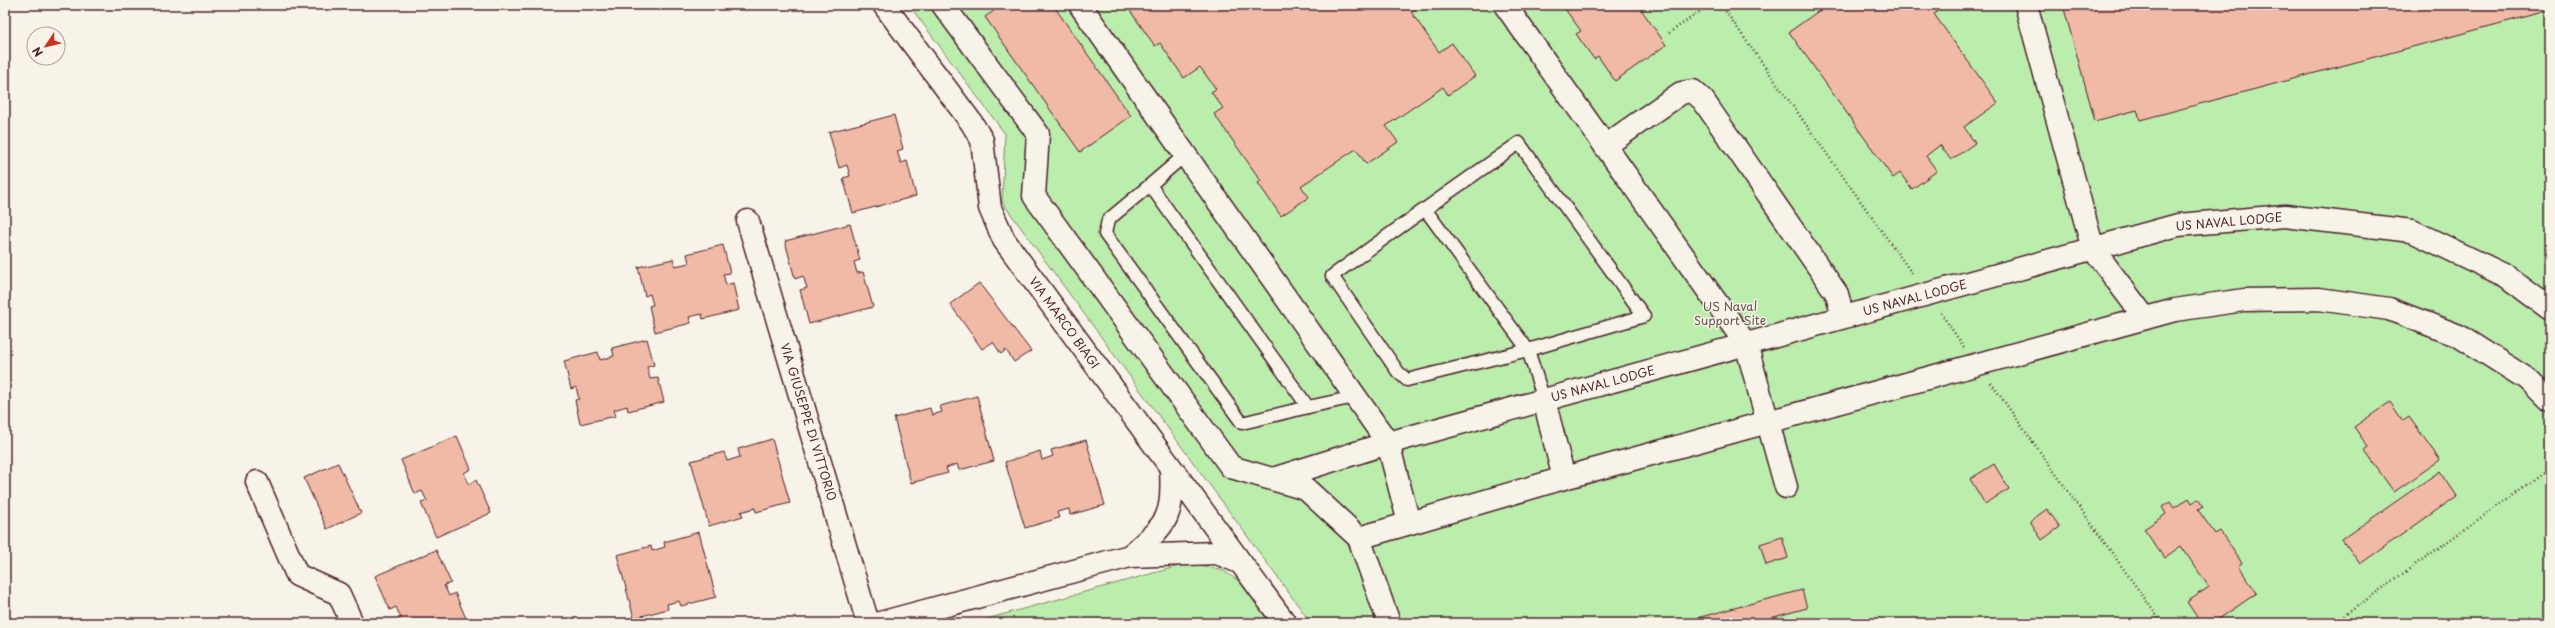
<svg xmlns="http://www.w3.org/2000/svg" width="2555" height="628" font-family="'Playpen Sans',sans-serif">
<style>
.green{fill:#bbedad;stroke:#82866c}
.building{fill:#f1baa6;stroke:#4a1f2b}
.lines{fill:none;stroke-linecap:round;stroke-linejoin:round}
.service-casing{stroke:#4a1f2b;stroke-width:15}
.minor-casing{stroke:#4a1f2b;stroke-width:25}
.path{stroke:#4a1f2b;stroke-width:2.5;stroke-dasharray:1 3;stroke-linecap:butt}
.service{stroke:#f7f3e8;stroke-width:12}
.minor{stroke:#f7f3e8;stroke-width:22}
.labels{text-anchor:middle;stroke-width:3;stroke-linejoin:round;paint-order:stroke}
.street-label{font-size:12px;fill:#4a1f2b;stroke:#f7f3e8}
.park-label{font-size:12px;fill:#66524c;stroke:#f7f3e8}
</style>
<rect width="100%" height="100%" fill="#f7f3e8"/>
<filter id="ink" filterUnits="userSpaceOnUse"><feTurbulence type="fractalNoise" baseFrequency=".025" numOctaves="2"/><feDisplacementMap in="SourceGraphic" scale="8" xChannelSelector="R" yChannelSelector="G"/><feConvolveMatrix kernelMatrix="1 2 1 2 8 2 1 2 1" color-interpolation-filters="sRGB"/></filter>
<g filter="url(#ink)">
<g class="green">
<path d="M909,5h1641v618h-1239l-309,-421 3,-68z"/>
<path d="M1190,563l34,8 16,11 30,41h-298z"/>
</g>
<g class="building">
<path d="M1002,5h51l78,111 -51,36 -95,-135z"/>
<path d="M1126,5h296l-11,7 28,40 13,-9 23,33 -27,19 -5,-8 -57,39 12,16 -32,22 -10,-15 -55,37 8,11 -28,19 -23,-33 3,-2 -47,-67 9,-6 -12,-16 5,-3 -16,-22 -16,11 -24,-35 -5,3z"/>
<path d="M1562,5h76l28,40 -51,36 -17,-25 -4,3 -18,-25 5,-3z"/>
<path d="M1827,5h119l-12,9 64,89 -34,24 11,16 -24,17 -11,-15 -14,11 11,15 -25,18 -12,-16 -7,5 -104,-146z"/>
<path d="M2063,5h487v5l-410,110 -3,-10 -42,11z"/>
<path d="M894,115l9,34 -6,2 4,12 6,-2 9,35 -63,17 -10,-35 7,-2 -3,-11 -8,3 -10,-36z"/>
<path d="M850,224l10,36 -6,2 3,11 6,-1 10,35 -64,17 -9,-34 7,-2 -4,-12 -8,3 -10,-38z"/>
<path d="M723,245l7,28 -7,1 3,11 7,-2 6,27 -36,9 -1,-5 -13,3 2,6 -36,9 -6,-26 4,-1 -3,-11 -5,2 -7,-29 35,-8 2,7 14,-3 -2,-9z"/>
<path d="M979,283l52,68 -17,11 -8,-12 -5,4 -8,-12 -11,7 -32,-45z"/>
<path d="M647,339l7,26 -7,2 3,12 8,-1 6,24 -36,9 -1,-5 -13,4 2,6 -36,8 -5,-24 4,-1 -3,-12 -5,2 -7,-28 34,-9 2,8 14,-4 -2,-8z"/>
<path d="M977,396l17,65 -35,9 -2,-6 -11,4 2,5 -37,10 -17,-65 36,-10 2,7 10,-3 -2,-6z"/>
<path d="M2390,402l13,19 6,-4 31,43 -46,32 -30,-42 4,-3 -14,-20z"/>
<path d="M457,436l14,33 -7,4 5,11 7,-4 15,33 -55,24 -15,-34 6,-2 -5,-10 -7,3 -14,-34z"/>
<path d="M772,439l18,64 -34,9 -1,-4 -14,4 2,4 -34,10 -18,-65 33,-9 3,9 13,-4 -2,-8z"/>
<path d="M1086,440l19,65 -35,10 -1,-6 -12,3 2,6 -34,10 -20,-66 35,-11 2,9 11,-4 -2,-6z"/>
<path d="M338,463l23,50 -34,16 -23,-51z"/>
<path d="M1994,464l15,25 -24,15 -15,-25z"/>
<path d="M2440,471l17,25 -97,68 -18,-25z"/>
<path d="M2189,498l3,5 6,-4 5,8 -5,3 17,24 5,-3 22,32 -4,3 19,27 -44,30h-12l-14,-21 22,-15 -28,-41 -17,12 -20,-29 22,-15 -4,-7 8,-5 4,6z"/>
<path d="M2047,509l13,18 -18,13 -12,-19z"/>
<path d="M699,532l17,65 -35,9 -2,-5 -12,3 1,5 -34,9 -17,-63 34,-9 1,5 13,-4 -1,-5z"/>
<path d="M1782,537l6,21 -22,7 -6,-21z"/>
<path d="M436,550l15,33 -7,2 5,11 6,-3 13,30h-71l-1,-3 5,-2 -5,-11 -6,3 -15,-34z"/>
<path d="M1802,590l5,18 -55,15h-74z"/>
</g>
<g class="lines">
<g class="service-casing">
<g id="service">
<path d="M1185,155l-35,30 158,222 47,-10"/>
<path d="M1150,185l-42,35 -3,14 137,189 66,-16"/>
<path d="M1425,209l103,141 116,-34 -125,-173c-63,44 -125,88 -187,133l66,96 9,8 121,-30 16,50"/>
</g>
</g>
<g class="minor-casing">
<g id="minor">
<path d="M884,5l87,117 11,18 8,68 14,32 281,383"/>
<path d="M943,5l95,129 -4,62 197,271 75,22 53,49 30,85"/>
<path d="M1080,5l308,438 21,80"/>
<path d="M1505,5l241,339 40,143"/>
<path d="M2026,5l67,244 52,69"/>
<path d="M1605,146l76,-53 12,-2 10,9 134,194 6,23"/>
<path d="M748,221l120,402"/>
<path d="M1544,400l20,78"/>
<path d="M1273,479l115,-36 790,-218 107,-9 127,15 94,45 44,33"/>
<path d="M257,482l40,93 42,19 13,29"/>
<path d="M1359,538l205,-60 611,-168 69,-10 75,-1 70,10 70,27 68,43 23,23"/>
<path d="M1130,556c36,-33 44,-36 41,-86"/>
<path d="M880,623l250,-67 87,-3 22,9"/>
</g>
</g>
<g class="path">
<path d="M1721,5l192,270"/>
<path d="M1669,33l40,-28"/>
<path d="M1941,313l23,34"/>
<path d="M1991,383l171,240"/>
<path d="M2334,623l216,-155"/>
</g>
<use href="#service" class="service"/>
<use href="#minor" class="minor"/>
</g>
</g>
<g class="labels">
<g class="street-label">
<text transform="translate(2229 222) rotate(-5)" y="4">US NAVAL LODGE</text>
<text transform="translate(1915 298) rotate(-15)" y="4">US NAVAL LODGE</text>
<text transform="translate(1064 323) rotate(54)" y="4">VIA MARCO BIAGI</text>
<text transform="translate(1603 384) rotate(-15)" y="4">US NAVAL LODGE</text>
<text transform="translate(808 422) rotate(73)" y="4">VIA GIUSEPPE DI VITTORIO</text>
</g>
<g class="park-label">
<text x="1730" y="311">US Naval<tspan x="1730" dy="14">Support Site</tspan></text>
</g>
</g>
<rect width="2555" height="628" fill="none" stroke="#f7f3e8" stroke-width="20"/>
<rect x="10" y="10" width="2535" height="608" fill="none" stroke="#4a1f2b" stroke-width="1.5" filter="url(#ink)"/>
<g transform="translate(46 46) rotate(235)"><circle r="19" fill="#f7f3e8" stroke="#b29e9c"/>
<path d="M0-3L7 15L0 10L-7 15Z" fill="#c8321e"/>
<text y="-6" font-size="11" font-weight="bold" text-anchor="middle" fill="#4a1f2b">N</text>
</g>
</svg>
